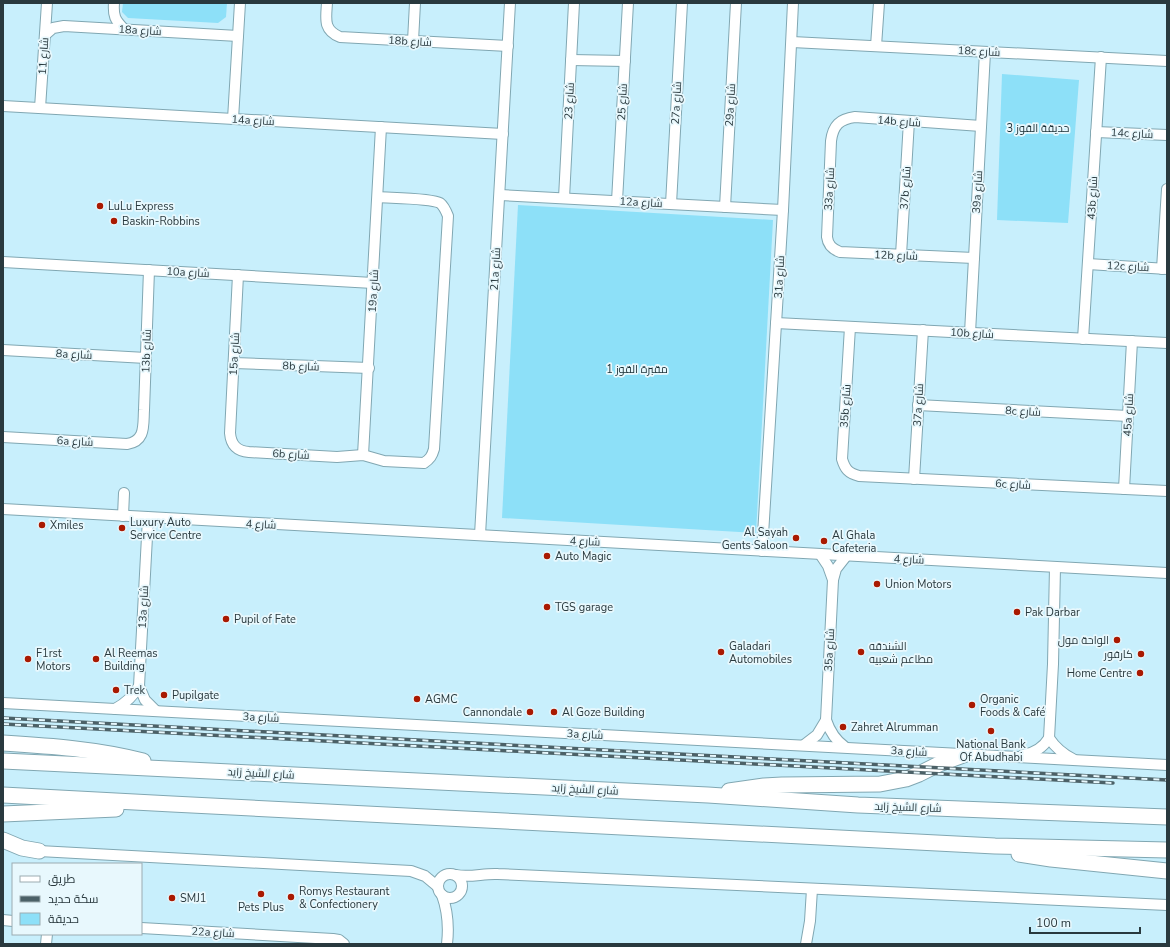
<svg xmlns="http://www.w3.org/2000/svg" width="1170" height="947" font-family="'Nunito Sans',Cairo,sans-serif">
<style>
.green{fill:#8de0f8}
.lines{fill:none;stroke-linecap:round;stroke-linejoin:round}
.minor-casing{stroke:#81a7b2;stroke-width:12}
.highway-casing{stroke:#81a7b2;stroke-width:17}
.minor{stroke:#fff;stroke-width:10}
.highway{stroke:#fff;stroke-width:15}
.rail-casing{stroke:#4c6167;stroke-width:3.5}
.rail{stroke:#e8f8fd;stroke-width:2;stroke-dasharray:6;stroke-linecap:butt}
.poi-dot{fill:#a91901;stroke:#e8f8fd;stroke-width:1.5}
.labels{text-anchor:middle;stroke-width:3.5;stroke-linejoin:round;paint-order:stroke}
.street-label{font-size:11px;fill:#29393e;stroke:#e8f8fd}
.park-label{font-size:11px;fill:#192e34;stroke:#e8f8fd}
.poi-label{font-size:11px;fill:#29393e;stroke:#e8f8fd;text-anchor:start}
</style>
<rect width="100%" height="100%" fill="#c8effc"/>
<g class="green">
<path d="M123,3h104l-1,14 -8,6 -90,-5 -6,-6z"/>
<path d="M1002,74l77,6 -11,143 -71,-3z"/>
<path d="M518,205l255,15 -17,313 -254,-15z"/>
</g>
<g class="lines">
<g class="minor-casing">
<g id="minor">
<path d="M114,3c-1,13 1,17 10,26"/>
<path d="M327,3c-1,16 -4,27 13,34l168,9"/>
<path d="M45,35l8,-7 11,-2 174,10"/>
<path d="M413,41l2,-38"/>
<path d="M792,42l375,19"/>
<path d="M876,46l3,-43"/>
<path d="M571,60l54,1"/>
<path d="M3,106l500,28"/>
<path d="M40,108l7,-105"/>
<path d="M233,119l7,-116"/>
<path d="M1096,132l71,3"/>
<path d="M500,195l283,15"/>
<path d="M564,198l10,-195"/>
<path d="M617,201l11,-198"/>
<path d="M671,204l11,-201"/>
<path d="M725,207l11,-204"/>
<path d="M901,255l8,-134"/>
<path d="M974,258l-134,-6c-8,-3 -12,-7 -13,-15l4,-96c2,-16 9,-22 24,-24l126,9"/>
<path d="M3,262l370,21"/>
<path d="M1088,264l79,5"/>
<path d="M1162,269l5,-80"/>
<path d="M238,275l-8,158c1,12 7,18 19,19l88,5 26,-2 21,6 40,2c6,-4 8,-7 10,-14l14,-233c-2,-5 -4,-10 -8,-13 -9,-5 -50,-5 -62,-6"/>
<path d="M776,323l391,20"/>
<path d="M850,327l-8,132c3,10 6,14 17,17l308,15"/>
<path d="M970,333l15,-281"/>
<path d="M1083,339l18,-282"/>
<path d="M3,350l143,8"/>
<path d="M234,363l135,5"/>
<path d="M918,405l210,11"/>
<path d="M3,437l124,7c19,-3 16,-19 17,-34l5,-140"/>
<path d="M363,455l18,-328"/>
<path d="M914,479l9,-149"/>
<path d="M1124,489l8,-148"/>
<path d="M3,509c388,22 776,43 1164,64"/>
<path d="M123,516l1,-23"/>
<path d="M480,535l30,-532"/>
<path d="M762,551l21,-341 10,-207"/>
<path d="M820,554l8,12 5,14"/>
<path d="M139,686l6,14 11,11"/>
<path d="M3,703l1164,62"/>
<path d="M115,709c11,-6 18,-12 24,-23l9,-168"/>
<path d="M1049,738c6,9 14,16 24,21"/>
<path d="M804,745l13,-10 9,-15"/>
<path d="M845,747c-10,-7 -15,-15 -19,-27l7,-140 3,-11 11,-14"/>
<path d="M1023,755c11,-2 20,-7 26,-17l4,-74 2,-97"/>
<path d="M39,851l372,20 14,5 12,10"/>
<circle cx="450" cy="886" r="12"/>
<path d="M456,875c14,3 28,-2 42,-1 223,11 446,20 669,31"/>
<path d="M442,895c6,17 7,32 5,49"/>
<path d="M3,920l10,1"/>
<path d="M141,928l192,11 6,1 5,4"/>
<path d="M46,944l1,-10"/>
<path d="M806,944l4,-23 2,-32"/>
</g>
</g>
<g class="highway-casing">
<g id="highway">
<path d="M3,743c47,3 94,6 140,18"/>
<path d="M3,761l705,34 150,10 309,12"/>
<path d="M729,791l35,-5 18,-1 98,-1 26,-5 13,-5 20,-10 27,-10"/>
<path d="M3,795l169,9 823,42 172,4"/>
<path d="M3,814l113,-5"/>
<path d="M3,840l19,8 17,3"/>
<path d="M1019,854l32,5 116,12"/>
</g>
</g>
<use href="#minor" class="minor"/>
<use href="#highway" class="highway"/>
<g class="rail-casing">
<g id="rail">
<path d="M3,718l1164,62"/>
<path d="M3,724l1110,59"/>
</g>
</g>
<use href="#rail" class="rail"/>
</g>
<g class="poi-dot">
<circle cx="100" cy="206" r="4"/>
<circle cx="114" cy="221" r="4"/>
<circle cx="42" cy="525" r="4"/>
<circle cx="122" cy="528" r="4"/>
<circle cx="796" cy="538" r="4"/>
<circle cx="824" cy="541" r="4"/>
<circle cx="547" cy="556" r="4"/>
<circle cx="877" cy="584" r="4"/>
<circle cx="547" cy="607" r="4"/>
<circle cx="1017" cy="612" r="4"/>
<circle cx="226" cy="619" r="4"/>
<circle cx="1117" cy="640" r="4"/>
<circle cx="721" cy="652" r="4"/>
<circle cx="861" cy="652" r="4"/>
<circle cx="1141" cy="654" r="4"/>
<circle cx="28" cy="659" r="4"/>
<circle cx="96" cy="659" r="4"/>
<circle cx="1140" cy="673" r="4"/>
<circle cx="116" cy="690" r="4"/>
<circle cx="164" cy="695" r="4"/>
<circle cx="417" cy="699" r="4"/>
<circle cx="972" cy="705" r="4"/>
<circle cx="530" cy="712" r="4"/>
<circle cx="554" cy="712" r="4"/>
<circle cx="843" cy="727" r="4"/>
<circle cx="991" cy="731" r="4"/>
<circle cx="261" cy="894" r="4"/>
<circle cx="291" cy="897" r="4"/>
<circle cx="172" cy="898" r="4"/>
</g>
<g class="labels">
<g class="street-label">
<text transform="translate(140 30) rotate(3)" y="4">18a شارع</text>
<text transform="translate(410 41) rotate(3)" y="4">18b شارع</text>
<text transform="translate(979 51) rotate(3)" y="4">18c شارع</text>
<text transform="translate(43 56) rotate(-86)" y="4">شارع 11</text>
<text transform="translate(569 101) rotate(-87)" y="4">شارع 23</text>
<text transform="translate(622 102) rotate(-87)" y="4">شارع 25</text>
<text transform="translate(676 103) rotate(-87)" y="4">27a شارع</text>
<text transform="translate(730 105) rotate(-87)" y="4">29a شارع</text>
<text transform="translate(253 120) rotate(3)" y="4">14a شارع</text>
<text transform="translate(899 121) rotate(4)" y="4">14b شارع</text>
<text transform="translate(1132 133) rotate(3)" y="4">14c شارع</text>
<text transform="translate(905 188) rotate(-86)" y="4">37b شارع</text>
<text transform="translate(829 189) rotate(-87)" y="4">33a شارع</text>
<text transform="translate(977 192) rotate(-87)" y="4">39a شارع</text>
<text transform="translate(1092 198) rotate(-87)" y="4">43b شارع</text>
<text transform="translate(641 202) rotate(3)" y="4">12a شارع</text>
<text transform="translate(896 255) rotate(2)" y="4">12b شارع</text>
<text transform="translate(1128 266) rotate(3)" y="4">12c شارع</text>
<text transform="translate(495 269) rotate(-87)" y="4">21a شارع</text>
<text transform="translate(188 272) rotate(3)" y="4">10a شارع</text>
<text transform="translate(779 277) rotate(-87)" y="4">31a شارع</text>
<text transform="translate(373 291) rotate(-87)" y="4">19a شارع</text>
<text transform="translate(972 333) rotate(3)" y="4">10b شارع</text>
<text transform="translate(146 351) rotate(-88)" y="4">13b شارع</text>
<text transform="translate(74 354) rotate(3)" y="4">8a شارع</text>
<text transform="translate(234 354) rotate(-87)" y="4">15a شارع</text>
<text transform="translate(301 366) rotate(2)" y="4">8b شارع</text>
<text transform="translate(918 405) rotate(-87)" y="4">37a شارع</text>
<text transform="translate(845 406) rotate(-86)" y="4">35b شارع</text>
<text transform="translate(1023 411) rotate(3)" y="4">8c شارع</text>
<text transform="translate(1128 415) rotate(-87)" y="4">45a شارع</text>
<text transform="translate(75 441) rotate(3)" y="4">6a شارع</text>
<text transform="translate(291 454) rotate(3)" y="4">6b شارع</text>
<text transform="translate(1013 484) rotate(3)" y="4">6c شارع</text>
<text transform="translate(261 524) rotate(3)" y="4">شارع 4</text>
<text transform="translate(585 541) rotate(3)" y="4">شارع 4</text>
<text transform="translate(909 559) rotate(3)" y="4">شارع 4</text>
<text transform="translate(143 607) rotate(-87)" y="4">13a شارع</text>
<text transform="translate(829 650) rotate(-87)" y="4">35a شارع</text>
<text transform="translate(261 717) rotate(3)" y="4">3a شارع</text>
<text transform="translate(585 734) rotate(3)" y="4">3a شارع</text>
<text transform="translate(909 751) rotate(3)" y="4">3a شارع</text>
<text transform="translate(261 773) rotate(3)" y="4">شارع الشيخ زايد</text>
<text transform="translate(585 789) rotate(3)" y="4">شارع الشيخ زايد</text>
<text transform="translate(908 807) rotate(2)" y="4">شارع الشيخ زايد</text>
<text transform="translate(213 932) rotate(3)" y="4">22a شارع</text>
</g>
<g class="park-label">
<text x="1038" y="132">حديقة القوز 3</text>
<text x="637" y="373">مقبرة القوز 1</text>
</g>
<g class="poi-label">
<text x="108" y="210">LuLu Express</text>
<text x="122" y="225">Baskin-Robbins</text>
<text x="130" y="526">Luxury Auto<tspan x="130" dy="13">Service Centre</tspan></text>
<text x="50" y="529">Xmiles</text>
<text x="788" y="536" text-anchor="end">Al Sayah<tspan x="788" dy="13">Gents Saloon</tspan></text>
<text x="832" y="539">Al Ghala<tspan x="832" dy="13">Cafeteria</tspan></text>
<text x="555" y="560">Auto Magic</text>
<text x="885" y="588">Union Motors</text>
<text x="555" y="611">TGS garage</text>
<text x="1025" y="616">Pak Darbar</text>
<text x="234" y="623">Pupil of Fate</text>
<text x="1109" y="644" text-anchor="end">الواحة مول</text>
<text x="729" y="650">Galadari<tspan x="729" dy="13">Automobiles</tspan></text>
<text x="869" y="650">الشندقه<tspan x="869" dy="13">مطاعم شعبيه</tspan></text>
<text x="36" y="657">F1rst<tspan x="36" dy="13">Motors</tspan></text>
<text x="104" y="657">Al Reemas<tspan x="104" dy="13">Building</tspan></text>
<text x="1133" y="658" text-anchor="end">كارفور</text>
<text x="1132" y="677" text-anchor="end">Home Centre</text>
<text x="124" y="694">Trek</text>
<text x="172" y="699">Pupilgate</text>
<text x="425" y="703">AGMC</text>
<text x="980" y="703">Organic<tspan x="980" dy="13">Foods &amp; Café</tspan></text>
<text x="522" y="716" text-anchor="end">Cannondale</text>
<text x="562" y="716">Al Goze Building</text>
<text x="851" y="731">Zahret Alrumman</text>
<text x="991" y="748" text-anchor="middle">National Bank<tspan x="991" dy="13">Of Abudhabi</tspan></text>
<text x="299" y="895">Romys Restaurant<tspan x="299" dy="13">&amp; Confectionery</tspan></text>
<text x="180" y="902">SMJ1</text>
<text x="261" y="911" text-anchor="middle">Pets Plus</text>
</g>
</g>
<rect width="1170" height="947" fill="none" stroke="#29393e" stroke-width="8"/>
<rect x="12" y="863" width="130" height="72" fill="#e8f8fd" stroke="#9cacb1"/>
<rect x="20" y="876" width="20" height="6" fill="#ffffff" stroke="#9cacb1"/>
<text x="48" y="883" font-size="12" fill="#29393e">طريق</text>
<rect x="20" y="896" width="20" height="6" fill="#4c6167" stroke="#9cacb1"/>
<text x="48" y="903" font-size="12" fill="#29393e">سكة حديد</text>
<rect x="20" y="913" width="20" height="12" fill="#8de0f8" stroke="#9cacb1"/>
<text x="48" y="923" font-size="12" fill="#29393e">حديقة</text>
<path d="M1030 927v6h110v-6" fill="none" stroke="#29393e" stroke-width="2"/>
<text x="1036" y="927" font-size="12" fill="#29393e" stroke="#e8f8fd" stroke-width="3" paint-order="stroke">100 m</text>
</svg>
